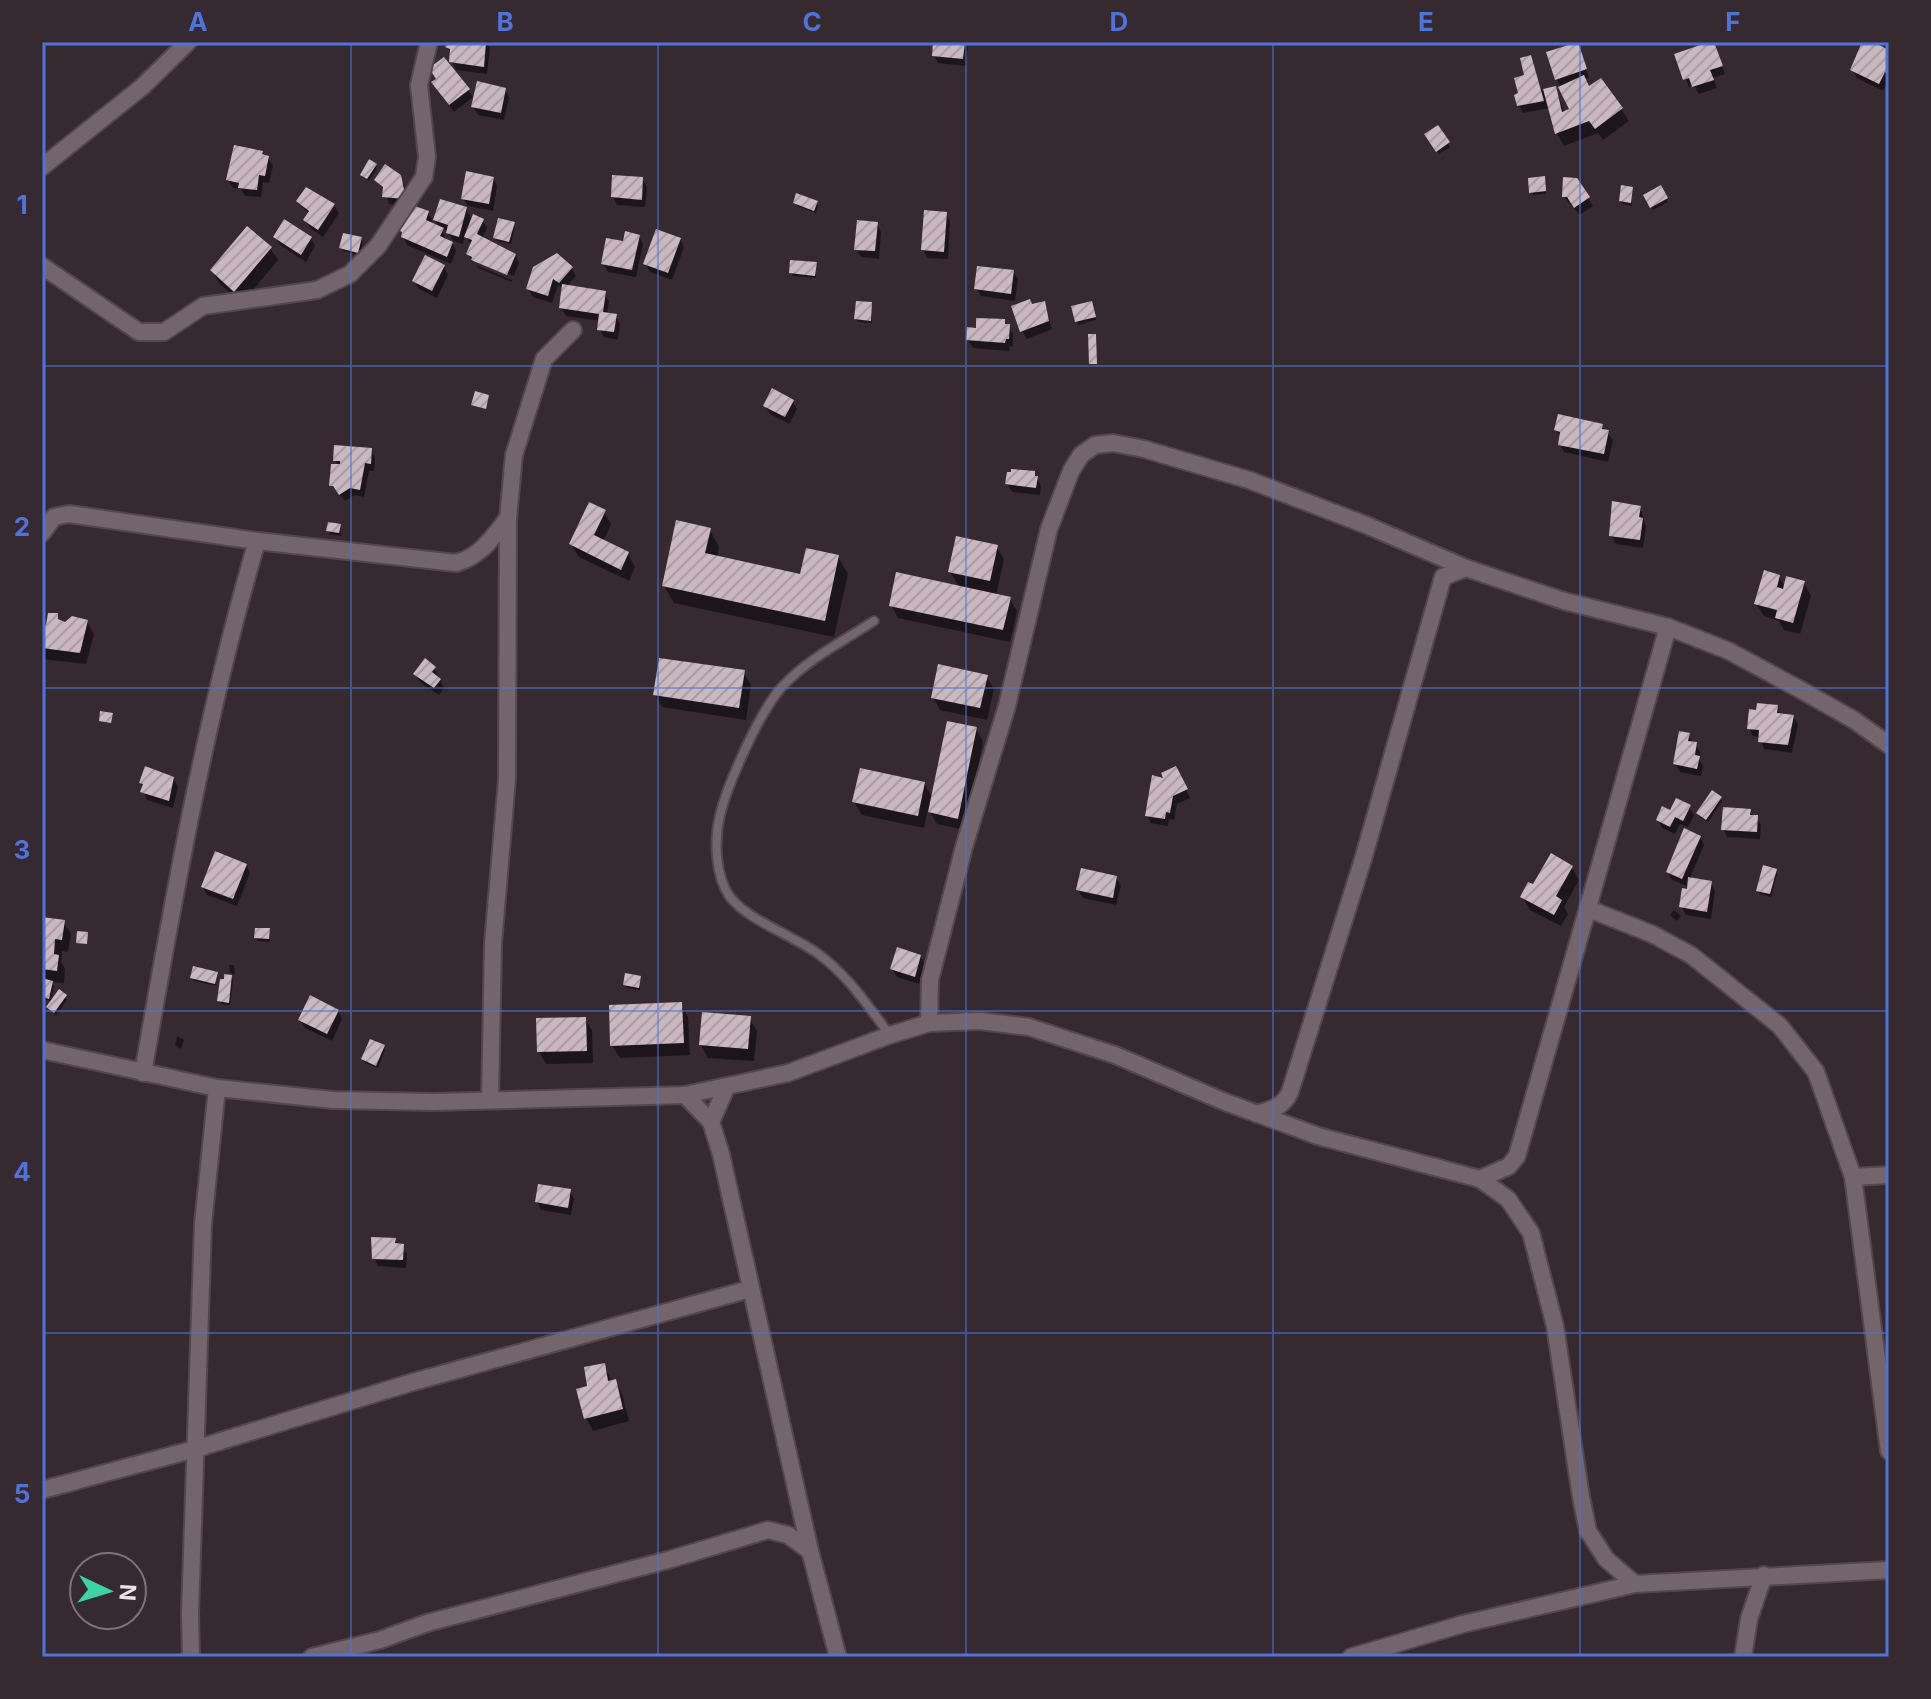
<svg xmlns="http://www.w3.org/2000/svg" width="1931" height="1699" font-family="Inter,sans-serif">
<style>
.shadow{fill:#0007}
.building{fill:url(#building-hatch)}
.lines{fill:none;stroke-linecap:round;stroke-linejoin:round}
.service-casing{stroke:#53474d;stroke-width:12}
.minor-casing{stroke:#53474d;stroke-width:20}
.service{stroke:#74646c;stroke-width:8}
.minor{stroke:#74646c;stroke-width:16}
.grid{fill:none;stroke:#5072db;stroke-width:2;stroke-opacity:0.55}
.neatline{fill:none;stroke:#5072db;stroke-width:3}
.grid-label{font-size:26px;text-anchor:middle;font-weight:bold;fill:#5072db}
</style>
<defs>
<pattern id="building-hatch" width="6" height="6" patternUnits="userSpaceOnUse" patternTransform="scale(2)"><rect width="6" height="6" fill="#cab8c1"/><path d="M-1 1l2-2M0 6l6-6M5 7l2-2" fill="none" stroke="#a99ba2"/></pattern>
</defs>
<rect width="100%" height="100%" fill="#372930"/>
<g class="shadow">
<path d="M450,42h37l3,6 -3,26 -31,-4 -8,-23z"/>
<path d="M935,42h30l3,6 -2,18 -28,-3 -4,-8z"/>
<path d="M1864,42l25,10v27l-6,12 -26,-13 -4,-8z"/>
<path d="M1713,43l12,31 -12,4 4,10 -18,6 -5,-8 -5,1 -13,-32z"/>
<path d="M1581,52l8,26 -5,1 6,10 31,20 8,12 -26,19 -5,-7 -34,13 -7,-13 -7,-25 -27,5 -4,-8 11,-48 12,34 13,-3 10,25 6,-3 -14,-31z"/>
<path d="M505,89l4,8 -5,23 -26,-5 -5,-8z"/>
<path d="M468,90l5,7 -19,15 -16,-21z"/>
<path d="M1438,127l12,20 -11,7 -13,-19z"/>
<path d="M264,157l4,1 5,8 -4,17 -6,-1 -2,15 -16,-1 -4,-7 -8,-1 -5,-9z"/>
<path d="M375,165l2,3 -8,13 -5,-3 -2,-3z"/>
<path d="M399,176l5,9 5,21 -20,-2 -4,-13 -9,-11z"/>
<path d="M493,178l4,8 -4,25 -25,-5 -5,-8z"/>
<path d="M1544,178l2,16 -13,1 -2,-3z"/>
<path d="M642,179l5,8 -2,20 -28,-2 -4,-8z"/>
<path d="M1576,180l17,26 -13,9 -16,-18z"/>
<path d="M1632,188v18l-9,-2 -2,-3z"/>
<path d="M1660,188l8,14 -15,8 -7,-14z"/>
<path d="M298,201l36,4 5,8 -16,24 -13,-9 -5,-8 4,-6z"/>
<path d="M816,202l2,4 -2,7 -19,-7 -2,-3z"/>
<path d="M466,209l7,12 9,-1 5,8 -5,11 33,16 4,8 -5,13 -41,-17 -1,3 -4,-8 4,-8 -7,-11 -2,9 -10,-3 -4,-7 -2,4 2,-7 -7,-2 4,12 6,2 4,8 -5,13 -44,-19 -4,-8 24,-25 5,8 -1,5 9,4 -5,-9z"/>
<path d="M946,214l4,8 -2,37 -20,-1 -5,-8z"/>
<path d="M513,224l2,3 -4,17 -14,-3 -2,-3z"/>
<path d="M877,224l4,8 -2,27 -18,-2 -5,-8z"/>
<path d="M639,236l4,8 -7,33 -28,-5 -4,-8 20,-20z"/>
<path d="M275,237l36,1 4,8 -9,16 -26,-17z"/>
<path d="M361,239l2,3 -3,13 -17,-4 -2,-3z"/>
<path d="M680,239l4,8 -12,33 -22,-8 -4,-8z"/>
<path d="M270,248l8,12 -36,43 -23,-20 -7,-12z"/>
<path d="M816,264v14l-23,-2 -2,-4z"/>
<path d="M476,265l36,15v2l-34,-14z"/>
<path d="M444,267l4,8 -11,23 -18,-9 -5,-8z"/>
<path d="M571,268l5,8 -10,11 38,6 5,8 -2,13 9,2 4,8 -2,16 -14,-3 -5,-8 1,-8 -34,-5 -5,-8 3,-18 -6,-5 -6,18 -19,-6 -5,-8z"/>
<path d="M1013,271l5,8 -3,22 -34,-5 -5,-8z"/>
<path d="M1044,303l8,26 -25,10 -5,-8 10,-25z"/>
<path d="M871,304l1,19 -14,-1 -2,-3z"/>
<path d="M1093,307l3,13 -18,5 -1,-4z"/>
<path d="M1004,321l9,13v13l-3,-1 -1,5 -36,-3 -5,-8 10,-10z"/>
<path d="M792,401l5,8 -8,15 -19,-10 -5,-8z"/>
<path d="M1602,426l11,14 -5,22 -44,-10 -4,-8 1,-6 -5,-8z"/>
<path d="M371,450l4,8 -1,13h-5l-5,26 -9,-2 -10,6 -14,-16 8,-19 -4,-6z"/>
<path d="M1034,473l7,13 -1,9 -28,-3 -5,-8z"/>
<path d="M1640,507l6,20 -3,21 -27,-4 -5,-8z"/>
<path d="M604,512l7,12 -8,18 25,12 7,13 -6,14 -50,-24 -8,-13z"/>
<path d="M340,526l1,10 -11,-2 -2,-4z"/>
<path d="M709,529l10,18 -2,11 85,18 36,-19 10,17 -14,63 -160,-34 -10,-17z"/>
<path d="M996,546l8,13 -8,37 13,2 8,13 -7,31 -112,-24 -7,-13 69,-17 -10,-16z"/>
<path d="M1779,577l6,10 19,-4 7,13 -11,38 -16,-4 -5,-9 -15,-5 -8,-12z"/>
<path d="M57,615l3,7h27l7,12 -8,30 -44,-5v-32h5z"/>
<path d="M434,668l10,20 -5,7 -19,-13 -5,-8z"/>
<path d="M743,672l8,13 -5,35 -84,-13 -7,-12z"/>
<path d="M986,676l8,13 -7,31 -47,-10 -7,-12z"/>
<path d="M1776,707l5,8 12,1 5,8 -6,29 -28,-4 -4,-12 -7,-1 -4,-8z"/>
<path d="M976,729l7,13 -18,88 -28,-6 -9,-15 -4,19 -62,-13 -8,-13 70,-19 9,16z"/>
<path d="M1688,735l12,17 -1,7 4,7 -2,10 -21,-4 -5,-8z"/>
<path d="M1180,776l10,22 -13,6 -3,16 -5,-1 -1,7 -17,-3 -4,-8 20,-35z"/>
<path d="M173,778l5,9 -5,21 -26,-8 -6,-17z"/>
<path d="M1720,798l2,3 -14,21 -8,-5 -2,-4z"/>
<path d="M1689,807l5,8 -6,12 -8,-3 -5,10 -13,-6 -4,-8z"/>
<path d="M1750,811l11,14 -1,14 -33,-2 -4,-8z"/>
<path d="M1700,837l4,8 -15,35 22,3 4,8 -4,28 -25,-4 -4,-8 7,-20 -17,-7 -4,-8z"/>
<path d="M246,865l4,8 -13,33 -30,-11 -4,-8z"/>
<path d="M1572,868l7,12 -15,27 4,7 -7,12 -31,-16 -8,-13z"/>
<path d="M1776,871l1,3 -6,23 -11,-3 -2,-4z"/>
<path d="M1116,878l5,8 -5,19 -33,-7 -5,-8z"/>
<path d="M1674,910l7,6 -4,5 -7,-6z"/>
<path d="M42,919l21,3 8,12 -3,18 -6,-1 -1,11 4,7 -1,14 -13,-1 3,4 -3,15 -9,-2z"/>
<path d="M268,930l2,12 -12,-1 -2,-3z"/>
<path d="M920,956l5,8 -6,20 -22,-7 -5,-8z"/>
<path d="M229,965h5l1,9 -5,-1z"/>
<path d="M216,973v13l-22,-5 -2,-4z"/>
<path d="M231,976l2,4 -3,25 -9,-1 -2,-4 7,-18z"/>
<path d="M640,977v13l-13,-2 -2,-3z"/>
<path d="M65,997l2,3 -11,15 -7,-7z"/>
<path d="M681,1004l7,13 2,38 -70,3 -8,-12z"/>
<path d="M338,1011l4,8 -10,22 -27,-13 -5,-8z"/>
<path d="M749,1018l8,13 -3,30 -46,-3 -7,-13z"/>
<path d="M585,1019l7,12 1,32 -47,1 -7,-12z"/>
<path d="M177,1036l7,4 -3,9 -6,-4z"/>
<path d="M383,1046l2,4 -7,18 -13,-5 -2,-4z"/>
<path d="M570,1191l4,8 -3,16 -30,-5 -4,-8z"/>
<path d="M395,1240l12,14 -1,14 -28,-2 -4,-8z"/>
<path d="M604,1365l8,17 3,-1 7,13 7,27 -36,10 -7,-13z"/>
</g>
<g class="building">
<path d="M448,42h38l-2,25 -35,-5 1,-13 -5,-2z"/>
<path d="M933,42h32l-2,17 -31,-3z"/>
<path d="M1578,42l9,27 -32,11 -9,-28z"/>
<path d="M1709,42h5l9,24 -13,4 4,10 -22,7 -3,-9 -6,2 -9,-26z"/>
<path d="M1862,42h11l16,8v24l-4,-2 -6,12 -29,-14z"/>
<path d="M1531,55l13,46 -27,5 -3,-11 4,-2 -4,-15 10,-3 -4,-17z"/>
<path d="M444,57l26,32 -21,16 -18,-23 5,-3 -7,-11z"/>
<path d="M1584,75l5,11 12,-8 22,30 -28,21 -6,-8 -34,13 -12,-45 13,-3 6,26 7,-3 -11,-22z"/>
<path d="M477,81l29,7 -5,25 -30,-6z"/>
<path d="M1438,125l12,17 -14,10 -12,-18z"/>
<path d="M234,145l29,6 -1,3 7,2 -4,20 -6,-1 -2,15 -19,-2 1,-5 -13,-3z"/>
<path d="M369,159l8,5 -10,15 -7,-4z"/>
<path d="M385,164l16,11 5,24 -24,-2 1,-10 -9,-7z"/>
<path d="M466,171l28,6 -5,27 -28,-5z"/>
<path d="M612,175l31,2 -1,23 -31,-3z"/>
<path d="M1545,176l1,15 -17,2 -1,-15z"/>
<path d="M1563,177l14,1 13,19 -16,11 -7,-11h-5z"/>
<path d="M1621,185l12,2 -2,16 -12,-2z"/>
<path d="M1661,185l7,13 -18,10 -7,-13z"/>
<path d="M306,187l29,17 -17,26 -15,-10 6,-9 -13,-10z"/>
<path d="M796,193l22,8 -4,10 -21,-8z"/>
<path d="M440,199l27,8 -8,30 -13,-4 2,-8 -15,-5z"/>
<path d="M409,204l20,7 -3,9 18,8 -4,8 13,6 -6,15 -46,-20 1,-5 -2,-1z"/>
<path d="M924,210l23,2 -3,40 -23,-2z"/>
<path d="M473,214l11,5 -7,15 39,20 -9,21 -36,-15 1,-3 -6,-3 6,-14 -8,-3z"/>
<path d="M498,218l17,4 -6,20 -16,-4z"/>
<path d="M284,219l28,18 -11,18 -28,-18z"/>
<path d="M857,220l21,2 -3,29 -21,-1z"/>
<path d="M247,226l25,21 -38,45 -24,-22z"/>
<path d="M656,229l25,9 -13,35 -25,-9z"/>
<path d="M625,231l15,4 -8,35 -31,-6 5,-26 17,3z"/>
<path d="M343,233l19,4 -4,16 -19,-5z"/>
<path d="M557,253l16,14 -14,16 -6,-4 -5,17 -22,-7 7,-22z"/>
<path d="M425,255l20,10 -13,26 -20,-10z"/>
<path d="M790,260l27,2 -2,14 -26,-3z"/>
<path d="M977,266l37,4 -3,24 -37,-5z"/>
<path d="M562,284l44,7 -3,21 14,2 -3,18 -17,-2 2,-16 -40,-6z"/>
<path d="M1030,299l2,5 13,-3 4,20 -29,11 -9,-26z"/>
<path d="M856,301l16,1 -1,19 -17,-2z"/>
<path d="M1092,301l4,16 -21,5 -4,-16z"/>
<path d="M976,318l29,1v5h5l-1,15h-3l-1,4 -39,-3 1,-13 9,1z"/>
<path d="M1088,334h8l1,30h-8z"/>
<path d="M772,388l22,12 -9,17 -22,-11z"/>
<path d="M475,391l14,4 -3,14 -15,-4z"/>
<path d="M1558,414l45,10 -1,5 7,1 -5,24 -46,-9 2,-13 -6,-2z"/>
<path d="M334,445l38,3 -1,16 -6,-1 -5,27 -10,-2 -11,7 -6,-9h-4l2,-22h9v-3h-7z"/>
<path d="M1011,469l24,2v5h3l-2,12 -31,-4 2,-12h4z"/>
<path d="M1612,501l29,5 -2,11 4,1 -3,22 -31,-4z"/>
<path d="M589,502l17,8 -12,25 35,17 -8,18 -52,-26z"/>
<path d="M676,520l35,8 -6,25 95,21 6,-26 33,7 -14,66 -163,-35z"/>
<path d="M328,522l13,2 -2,9 -13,-2z"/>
<path d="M956,536l42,9 -8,36 -42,-9z"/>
<path d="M1764,570l16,5 -3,12 6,2 3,-13 19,5 -12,42 -18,-5 2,-8 -23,-6z"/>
<path d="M896,572l115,25 -8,33 -114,-24z"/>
<path d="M48,613h10v6l7,3 7,-6 16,4 -8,33 -38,-5v-23h4z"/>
<path d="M425,658l11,9 -4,5 9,7 -7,9 -21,-14z"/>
<path d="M659,658l86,12 -6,38 -86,-13z"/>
<path d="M938,664l50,11 -8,33 -49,-10z"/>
<path d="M1757,703l21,2 -1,8 17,2 -6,30 -30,-3 1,-12 -12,-1 2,-20 7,1z"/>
<path d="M100,711l13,2 -2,10 -12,-2z"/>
<path d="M947,721l30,6 -19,92 -30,-7z"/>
<path d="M1679,731l11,2 -2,8 9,1 -2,13 5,1 -3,13 -24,-5z"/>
<path d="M145,766l29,11 -5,24 -29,-9 3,-8 -4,-1z"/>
<path d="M1176,766l12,23 -15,7 -3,17 -4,-1 -1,7 -20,-3 7,-41 11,3 -2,-5z"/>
<path d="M860,768l65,14 -7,34 -66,-14z"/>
<path d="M1712,790l10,7 -16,23 -10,-7z"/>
<path d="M1676,798l15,7 -8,16 -8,-4 -5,10 -14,-7 6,-14 8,4z"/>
<path d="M1723,807l28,2 -1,6h8l-1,17 -36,-2z"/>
<path d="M1684,828l17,8 -19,43 -16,-7z"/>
<path d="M215,851l32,13 -14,35 -32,-12z"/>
<path d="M1551,853l22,13 -17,30 6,4 -8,15 -34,-18 8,-15 5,2z"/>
<path d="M1763,865l14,4 -7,25 -14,-3z"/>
<path d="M1081,868l36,8 -4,22 -37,-8z"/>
<path d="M1688,877l24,4 -5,31 -28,-5 3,-19 5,1z"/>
<path d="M42,917l23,3 -3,20 -7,-1 -1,15 5,1 -2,16 -15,-2z"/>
<path d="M255,928h15l-1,11 -15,-1z"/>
<path d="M77,931l11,1 -1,12 -11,-1z"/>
<path d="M897,947l24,8 -6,22 -25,-8z"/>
<path d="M193,966l25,6 -3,12 -25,-6z"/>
<path d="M625,973l16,3 -2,12 -16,-3z"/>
<path d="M224,974l8,1 -3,28 -12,-2 3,-22h4z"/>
<path d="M42,978l11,3 -4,18 -7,-2z"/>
<path d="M59,989l8,6 -13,18 -8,-6z"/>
<path d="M310,995l29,15 -12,24 -29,-14z"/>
<path d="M682,1002l2,41 -74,3 -1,-41z"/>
<path d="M702,1012l49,4 -3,33 -49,-4z"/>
<path d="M586,1017l1,34 -50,1 -1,-34z"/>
<path d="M370,1039l15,6 -9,21 -15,-7z"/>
<path d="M538,1184l33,5 -3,19 -33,-6z"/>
<path d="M371,1237l25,1 -1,5 9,1 -1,16 -31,-1z"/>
<path d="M605,1363l3,18 8,-2 7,30 -39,10 -8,-30 11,-3 -3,-19z"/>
</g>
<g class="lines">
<g class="service-casing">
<path id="service" d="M874,621c-31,20 -68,39 -93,67 -22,25 -53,95 -61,127 -6,25 -5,61 10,82 19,24 62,38 87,56 31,22 50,52 73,82"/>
</g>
<g class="minor-casing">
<g id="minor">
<path d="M42,167l100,-80 46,-45"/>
<path d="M42,266l97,66h25l39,-26 114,-16 33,-16 28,-28 46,-69 3,-20 -8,-72 10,-43"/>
<path d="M42,533l12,-16 15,-3 188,27 199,22c25,-7 37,-26 52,-45"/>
<path d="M1589,909l63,25 39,21 89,71 36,46 37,105 36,274"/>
<path d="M929,1023l1,-43 34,-133 43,-141 42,-177 22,-58 10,-16 14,-10 18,-2 31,6 105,31 117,45 100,43 98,33 104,26 61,24 72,39 53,30 35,25"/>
<path d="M42,1050l175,38 116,12 101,2 251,-7 103,-22 102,-38 39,-12 51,-2 49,6 86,28 110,47 93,34 162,43 28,20 23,34 24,93 26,171 7,34 18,28 29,25"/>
<path d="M143,1073c31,-179 63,-358 114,-532"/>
<path d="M685,1095l26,27 10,32 89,397 28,106"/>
<path d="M490,1100l3,-156 14,-165 1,-261 6,-63 30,-96 29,-29"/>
<path d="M1257,1114c16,-5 26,-7 33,-22l74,-236 79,-279 23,-9"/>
<path d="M711,1122l15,-34"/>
<path d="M1853,1177l36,-2"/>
<path d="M1480,1179l29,-13 8,-10 151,-529"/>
<path d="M42,1490l153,-41 218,-67 337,-93"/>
<path d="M191,1657l-1,-43 13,-390 14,-136"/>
<path d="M312,1657l68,-17 47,-17 241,-63 100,-30 20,5 22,16"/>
<path d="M1351,1657l112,-33 172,-40 254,-14"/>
<path d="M1743,1657l6,-38 15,-44"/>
</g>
</g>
<use href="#service" class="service"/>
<use href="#minor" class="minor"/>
</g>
<path class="grid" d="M351,42v1615M658,42v1615M966,42v1615M1273,42v1615M1580,42v1615M42,366h1847M42,688h1847M42,1011h1847M42,1333h1847"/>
<rect width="1931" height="1699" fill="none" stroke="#372930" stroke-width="88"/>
<g transform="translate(108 1591) rotate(94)"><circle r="38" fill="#372930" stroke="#7f7278" stroke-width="2"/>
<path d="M0-6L14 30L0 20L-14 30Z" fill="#3dd4a3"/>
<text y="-12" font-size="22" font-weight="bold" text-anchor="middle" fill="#eae0e5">N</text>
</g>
<rect x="44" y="44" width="1843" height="1611" class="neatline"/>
<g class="grid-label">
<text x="198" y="31">A</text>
<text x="505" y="31">B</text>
<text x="812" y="31">C</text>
<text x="1119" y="31">D</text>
<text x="1426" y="31">E</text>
<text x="1733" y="31">F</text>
<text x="22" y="214">1</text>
<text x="22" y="536">2</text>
<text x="22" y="859">3</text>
<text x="22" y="1181">4</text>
<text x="22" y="1503">5</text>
</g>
</svg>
